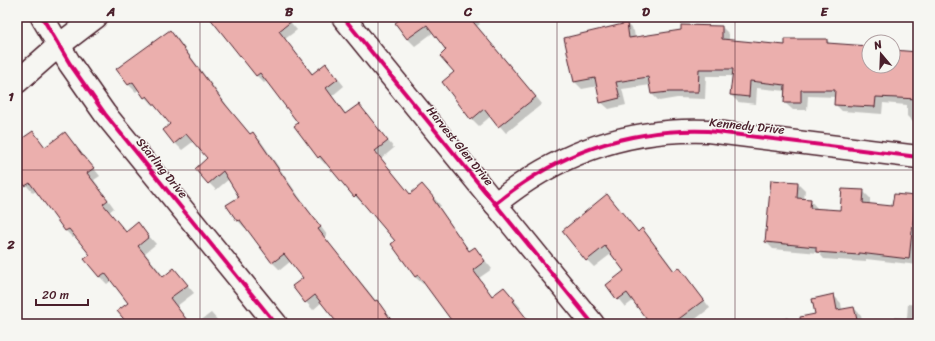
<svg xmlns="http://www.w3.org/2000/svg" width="935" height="341" font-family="Sriracha,sans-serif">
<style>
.shadow{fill:#0003}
.building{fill:#ebafad;stroke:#4a1f2b}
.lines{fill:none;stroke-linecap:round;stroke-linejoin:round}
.minor-casing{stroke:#4a1f2b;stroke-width:25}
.minor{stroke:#f6f6f2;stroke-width:22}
.cycleway-casing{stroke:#f6f6f2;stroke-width:6}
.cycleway{stroke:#d6006c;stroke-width:4}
.grid{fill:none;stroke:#4a1f2b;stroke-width:1;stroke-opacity:0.55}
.labels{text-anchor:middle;stroke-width:3;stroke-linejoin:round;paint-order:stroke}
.street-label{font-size:12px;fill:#4a1f2b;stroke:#f6f6f2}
.neatline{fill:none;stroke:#4a1f2b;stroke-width:1.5}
.grid-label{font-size:13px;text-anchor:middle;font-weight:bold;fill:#4a1f2b}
</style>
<rect width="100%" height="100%" fill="#f6f6f2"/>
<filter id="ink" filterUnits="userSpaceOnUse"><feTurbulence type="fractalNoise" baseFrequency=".025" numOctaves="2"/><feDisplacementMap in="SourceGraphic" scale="8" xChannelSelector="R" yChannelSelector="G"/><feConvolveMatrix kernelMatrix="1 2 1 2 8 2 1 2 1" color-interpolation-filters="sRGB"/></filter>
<g filter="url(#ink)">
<g class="shadow">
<path d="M211,17h75l11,13 -12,9 28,35 13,-10 7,8 11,14 -12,10 15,19 12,-9 35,42 -13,11 29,36 12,-10 7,7 12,14 -2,1 31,45 5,-4 17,21 -13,9 14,19 11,-9 17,20 -2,1 12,15h-77l-30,-41 -1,1 -8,-7 -18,-36 -33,-39 -2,1 -7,-7 -28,-33 -2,1 -7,-7 -19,-34 -32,-42 -3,2 -7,-7z"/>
<path d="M404,17h71l5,7 -3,2 65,78 -36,29 -15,-17 -12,10 -7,-7 -25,-68 -13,-19 -19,14 -7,-7z"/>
<path d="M627,24l7,7 1,7 47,-7v-5l40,1 7,7v7l57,6 41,-7 3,4 39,3v19h24v-15l25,2v70h-4l-7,-7v-11l-24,-2 -1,11 -40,-3 -7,-7 1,-7 -28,-1 -1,14h-14l-8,-7 1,-12 -29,-3 -1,16 -18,-2 -7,-7 2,-19h-27l-1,23 -28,-1 -18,3 -7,-7 -1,-9 -29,4 4,16 -17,4 -8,-7 -3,-16 -16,3 -7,-7 -10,-44z"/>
<path d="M170,31l7,7 55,74 19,23 2,-2 7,7 44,64 23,31 -3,2 71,87h-59l2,-2 -16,-20 -9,8 -20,-23 11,-9 -13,-17 -11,9 -8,-8 -25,-35 -2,1 -7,-7 -10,-16 13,-8 -12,-18 -13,11 -7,-7v-24l-15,-18 -12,9 -7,-7 -4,-19 -17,-21 -2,1 -13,-15 -3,3 -7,-7 -11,-16z"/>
<path d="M33,132l13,16 19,-14 7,7 28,35 -6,4 20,28 -5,4 18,21 11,-9 18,20 -11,9 19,24 10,-8 20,24 -17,13 13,18h-61l1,-21 -18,-23 -5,4 -7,-7 -14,-18 6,-4 -16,-19 -3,2 -7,-7 -29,-41 -4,3 -11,-13 -2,2 -3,-3v-35z"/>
<path d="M798,183l7,7 -1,10h6l7,8v1l24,2 22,-20 7,7v7l23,3 2,-13 21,2 2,2v66l-52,-6v3l-42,-3 -5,-6 -46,-4 -7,-7z"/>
<path d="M607,195l31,37 4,-3 7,8 26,34 4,-2 7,7 24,32 -21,16h-50l8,-6 -13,-18 -9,7 -18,-22 18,-13 -14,-18 -17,13 -7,-7z"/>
<path d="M834,296l7,7 1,7 12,-2 7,7 2,9h-45z"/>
<path d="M908,304l10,1v19h-25l1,-7 13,1z"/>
<path d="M211,313l10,11h-25z"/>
<path d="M788,317l6,7h-24z"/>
</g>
<g class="building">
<path d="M209,17h88l-18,14 33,43 14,-11 12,16 -12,9 19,26 14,-10 29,37 -13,10 35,43 12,-10 12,14 -1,1 36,52 6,-4 10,14 -12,9 19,26 12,-9 11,13 -2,1 18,23h-77l-36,-49 -3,2 -24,-33 4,-3 -39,-46 -2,2 -34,-41 -2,2 -24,-32 4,-3 -38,-50 -4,3z"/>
<path d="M403,17h66l67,80 -38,30 -14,-18 -13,11 -29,-38 12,-10 -14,-16 6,-6 -19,-25 -20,14 -12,-16z"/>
<path d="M627,23l2,15 52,-8v-5l41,1v13l63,6v-6h42v4l42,3v20h24v-16l25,2v47l-42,-2 -1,10 -41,-2 1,-15h-34v13h-17l1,-18 -35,-4 -1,16 -19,-2 3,-26h-34l-1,23h-29l-18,2 -3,-17 -32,5 4,16 -20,5 -5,-25 -21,4 -10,-44z"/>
<path d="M170,30l55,74 25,30 3,-2 44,64 24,31 -3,2 57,72 2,-1 17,24h-56l-23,-29 -10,8 -13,-17 11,-8 -19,-24 -12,9 -32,-43 -3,1 -11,-16 13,-8 -16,-26 -15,13 -13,-15 12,-11 -21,-24 -12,10 -11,-14 7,-6 -23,-28 -3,2 -11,-16 -5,3 -12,-16z"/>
<path d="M33,131l12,16 20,-15 18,24h1l10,12 -7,5 21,27 -5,4 23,28 12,-10 11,15 -11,9 25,31 11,-9 14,17 -18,13 20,26h-62l-11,-13 11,-8 -23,-30 -6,4 -15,-18 6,-4 -21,-26 -4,2 -35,-48 -5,3 -8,-11v-33z"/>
<path d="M771,180l27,2 -1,16 14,1 -1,9 30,2 2,-21 22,1 -1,13 29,3 2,-12 22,2 -7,63 -50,-6v2l-43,-3v-5l-51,-5z"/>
<path d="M607,194l31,38 4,-4 32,43 5,-4 25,33 -32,24h-22l-23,-31 -10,7 -11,-15 18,-14 -19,-25 -19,15 -24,-30z"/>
<path d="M834,294l3,16 17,-3 4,17h-57l-1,-7 15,-3 -3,-15z"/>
</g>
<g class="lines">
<g class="minor-casing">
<g id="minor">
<path d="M42,17l28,47 35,50 171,210"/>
<path d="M343,17l250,307"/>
<path d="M17,82l41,-36 38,-29"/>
<path d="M495,204c62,-51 132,-76 213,-73l210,26"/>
</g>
</g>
<use href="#minor" class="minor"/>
<g class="cycleway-casing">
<g id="cycleway">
<path d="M42,17l28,47 35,50 171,210"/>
<path d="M343,17l250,307"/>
<path d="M495,204c62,-51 132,-76 213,-73l210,26"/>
</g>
</g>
<use href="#cycleway" class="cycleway"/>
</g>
</g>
<path class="grid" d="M200,17v307M378,17v307M557,17v307M735,17v307M17,170h901"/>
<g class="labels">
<g class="street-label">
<text transform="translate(747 126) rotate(6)" y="4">Kennedy Drive</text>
<text transform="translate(460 146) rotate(51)" y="4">Harvest Glen Drive</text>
<text transform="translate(162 168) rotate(51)" y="4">Starling Drive</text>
</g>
</g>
<rect width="935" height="341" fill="none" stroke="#f6f6f2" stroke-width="44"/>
<g transform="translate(881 54) rotate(341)"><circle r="19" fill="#f6f6f2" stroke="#b1a0a2"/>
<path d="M0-3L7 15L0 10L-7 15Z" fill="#4a1f2b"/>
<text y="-6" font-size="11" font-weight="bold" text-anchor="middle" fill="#4a1f2b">N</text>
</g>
<path d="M36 299v6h52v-6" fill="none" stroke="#4a1f2b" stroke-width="2"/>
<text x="42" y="299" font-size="12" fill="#4a1f2b" stroke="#f6f6f2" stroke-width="3" paint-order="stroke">20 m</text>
<rect x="22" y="22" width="891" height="297" class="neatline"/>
<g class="grid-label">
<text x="111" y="16">A</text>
<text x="289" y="16">B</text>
<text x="468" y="16">C</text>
<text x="646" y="16">D</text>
<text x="824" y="16">E</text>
<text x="11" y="101">1</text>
<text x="11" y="249">2</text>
</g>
</svg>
